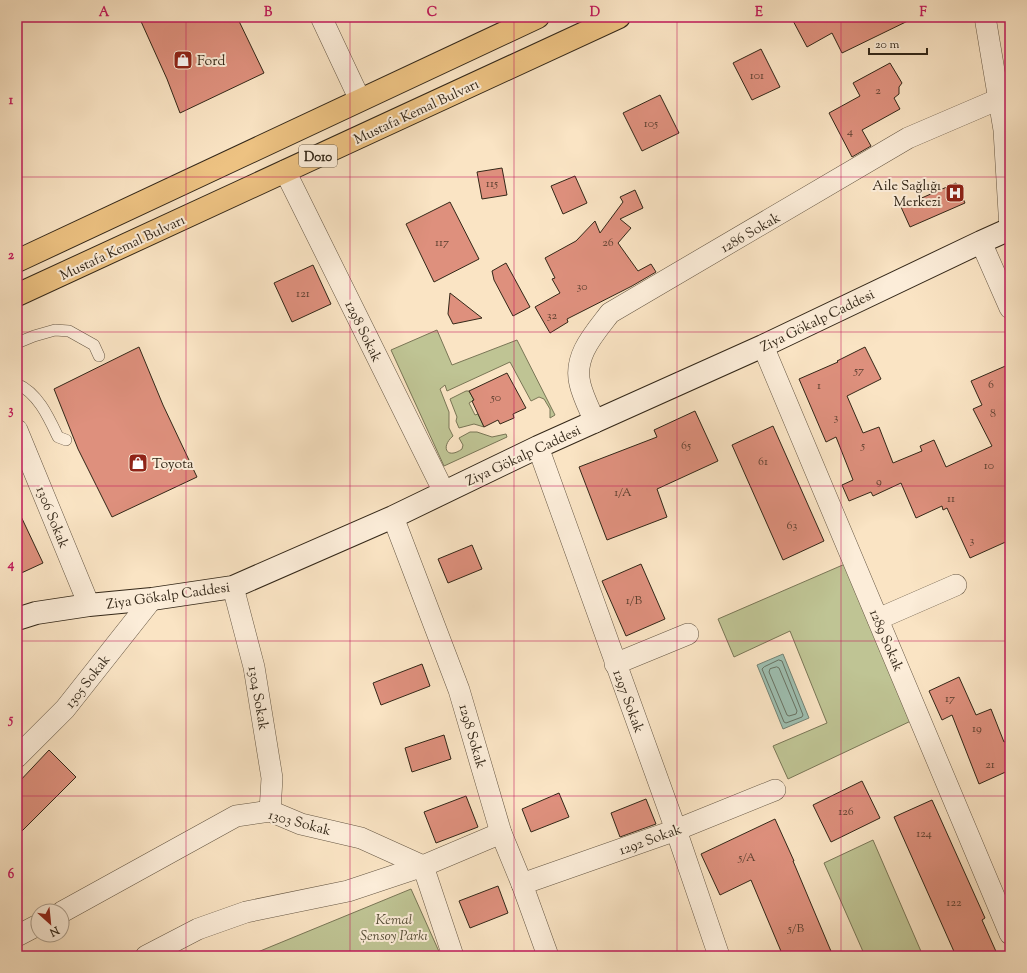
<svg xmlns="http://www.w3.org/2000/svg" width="1027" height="973" font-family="'Sorts Mill Goudy',serif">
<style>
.green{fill:#bfc494;stroke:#797656}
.water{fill:#9ebfb1;stroke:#738274}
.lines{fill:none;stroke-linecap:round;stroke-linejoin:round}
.shore{stroke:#687364;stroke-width:1}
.building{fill:#de907d;stroke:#332718}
.lane-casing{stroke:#655643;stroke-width:12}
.street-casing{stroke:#655643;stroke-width:22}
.secondary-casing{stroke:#332718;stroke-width:24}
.highway-casing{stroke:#332718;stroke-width:24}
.lane{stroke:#fcedd9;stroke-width:11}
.street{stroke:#fcedd9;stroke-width:21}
.secondary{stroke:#fcedd9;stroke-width:22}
.highway{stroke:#edc282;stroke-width:22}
.grid{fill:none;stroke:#c2185b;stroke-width:1;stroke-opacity:0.55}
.labels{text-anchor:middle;stroke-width:4;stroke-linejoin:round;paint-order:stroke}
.number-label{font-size:12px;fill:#5e4131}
.shield{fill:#fcedd9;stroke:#6f6252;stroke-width:1}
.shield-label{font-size:13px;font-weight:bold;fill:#332718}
.poi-label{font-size:14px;fill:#332718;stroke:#fcedd9;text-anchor:start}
.street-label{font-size:14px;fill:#332718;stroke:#fcedd9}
.park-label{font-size:14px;font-style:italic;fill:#564e37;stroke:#fcedd9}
.neatline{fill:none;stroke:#c2185b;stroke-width:1.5}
.grid-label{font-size:13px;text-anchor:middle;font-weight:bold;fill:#c2185b}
</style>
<rect width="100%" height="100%" fill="#fae4c4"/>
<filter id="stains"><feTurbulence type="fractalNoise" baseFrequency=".005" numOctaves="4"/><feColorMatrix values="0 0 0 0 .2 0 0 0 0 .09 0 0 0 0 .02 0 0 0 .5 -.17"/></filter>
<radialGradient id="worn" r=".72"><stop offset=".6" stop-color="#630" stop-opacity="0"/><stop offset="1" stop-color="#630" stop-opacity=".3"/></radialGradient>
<g class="green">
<path d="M437,330l15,35 65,-25 38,75 -5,3v-9l-6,-10 -5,-2 -8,4 -21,-39 -63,29 -2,-6 -5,4 9,23v16l4,8c-13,11 -6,24 9,13l1,-4 -4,-7 11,-6h7l15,5 14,-3 1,3 -63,29 -53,-116z"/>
<path d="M466,391h3l5,9 -5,3 6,12 3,-1 6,13 -10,-3 -15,4 -3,-7 1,-4 -7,-18z"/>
<path d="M845,564l68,156 -125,59 -15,-33 54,-23 -37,-92 -56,26 -16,-38z"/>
<path d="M873,840l50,116h-58l-41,-93z"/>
<path d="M411,889l30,67h-193z"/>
</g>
<path class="water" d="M783,654l26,64 -26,11 -26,-64z"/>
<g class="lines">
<g class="shore">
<path d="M779,660l3,1 21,54 -1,2 -16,6 -2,-1 -22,-53 2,-2z"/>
<path d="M777,667l2,1 18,43 -1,3 -7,2 -2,-1 -18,-43 1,-3z"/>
</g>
</g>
<g class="building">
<path d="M139,17h98l27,56 -84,40 -13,-34z"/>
<path d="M791,17h125l-74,36 -10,-20 -25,14z"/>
<path d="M761,49l19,38 -28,13 -19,-37z"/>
<path d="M890,63l12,20 -3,4v7l-5,4 6,11 -38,21 9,16 -19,11 -23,-44 31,-17 -7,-13z"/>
<path d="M660,95l19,38 -37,18 -19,-38z"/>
<path d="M502,168l5,27 -25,4 -5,-27z"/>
<path d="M575,176l12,27 -24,11 -12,-28z"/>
<path d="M956,183l9,20 -55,24 -9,-20z"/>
<path d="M635,190l8,18 -23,11 11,9 -13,15 20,28 13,-7 5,8 -24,14 -65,33 1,3 -18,11 -15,-26 25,-14 -8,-14 3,-1 -10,-20 31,-17 19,-20 5,12 23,-31 -3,-5z"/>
<path d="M450,202l29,57 -45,23 -28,-58z"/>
<path d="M506,263l24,44 -17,9 -19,-36 -2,-9z"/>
<path d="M313,265l18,39 -39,18 -18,-39z"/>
<path d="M450,293l32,25 -29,6 -5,-10z"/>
<path d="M139,347l24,58 34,72 -85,40 -34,-68 -24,-60z"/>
<path d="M865,347l16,32 -34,17 16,37 16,-6 14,36 29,-12 -2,-5 14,-6 12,27 46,-21 -19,-37 9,-4 -11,-24 39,-17v176l-40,18 -23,-50 -4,2 -1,-4 -26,12 -15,-35 -28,13 -2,-4 -22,9 -7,-16 11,-5 -17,-43 -10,5 -27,-63 39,-17 -1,-1z"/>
<path d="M507,373l19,35 -13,6 1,4 -14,6 -2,-4 -14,7 -12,-26 2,-1 -5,-9z"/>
<path d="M695,411l23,50 -61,28 10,28 -60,23 -28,-73 78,-30 -3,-7z"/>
<path d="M773,426l51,115 -41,19 -51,-115z"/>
<path d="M17,508l26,55 -26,12z"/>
<path d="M472,545l10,24 -34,14 -10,-24z"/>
<path d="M641,564l24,55 -39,17 -24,-55z"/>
<path d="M422,664l8,22 -49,19 -8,-22z"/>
<path d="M959,677l17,38 15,-6 13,33 6,-2v30l-31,14 -27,-69 -10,5 -13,-29z"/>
<path d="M444,735l7,24 -39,13 -7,-24z"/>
<path d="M49,750l27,27 -59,59v-52z"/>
<path d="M862,781l18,37 -49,24 -18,-37z"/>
<path d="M559,793l10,24 -38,15 -9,-23z"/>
<path d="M466,796l12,31 -42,16 -12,-31z"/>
<path d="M646,799l10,25 -36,13 -9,-24z"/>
<path d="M932,800l53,118 -3,2 16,36h-42l-62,-139z"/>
<path d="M775,819l19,42h-1l40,95h-50l-32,-76 -31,15 -19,-41z"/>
<path d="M498,886l10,27 -38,15 -11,-27z"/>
</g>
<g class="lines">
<g class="lane-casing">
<g id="lane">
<path d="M17,343l17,-7 21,-6 14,1 25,14 5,11"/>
<path d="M17,384c21,9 32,34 41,53l8,3"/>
</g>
</g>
<g class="street-casing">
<g id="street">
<path d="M321,17l39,83"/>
<path d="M985,17l19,113 6,99"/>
<path d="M285,171l159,321"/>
<path d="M981,242l29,66"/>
<path d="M763,346l247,588"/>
<path d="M595,422c-5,-12 -12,-25 -15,-38 -7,-28 14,-50 30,-71l298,-175 91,-39"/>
<path d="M17,430l72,175"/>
<path d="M538,447l138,383 43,126"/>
<path d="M393,517l66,173 42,143 21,51 26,72"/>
<path d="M233,587l21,80 18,111 -2,33"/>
<path d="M878,619l78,-34"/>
<path d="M615,664l73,-30"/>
<path d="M17,757l48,-48 87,-110"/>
<path d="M522,884l154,-54 99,-40"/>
<path d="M62,912l174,-96 34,-5 31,13 60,14 62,28 78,-33"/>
<path d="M17,936l21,-11"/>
<path d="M146,956l52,-27 48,-17 102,-21 75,-25 30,90"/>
</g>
</g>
<g class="secondary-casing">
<path id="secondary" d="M17,619l19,-6 53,-8 63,-6 81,-12 160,-70 145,-70 225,-101 218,-104 29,-13"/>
</g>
<g class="highway-casing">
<g id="highway">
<path d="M17,261l521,-244"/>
<path d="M17,295l602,-278"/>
</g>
</g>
<use href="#lane" class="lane"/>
<use href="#street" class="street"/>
<use href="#secondary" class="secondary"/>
<use href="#highway" class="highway"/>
</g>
<path class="grid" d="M186,17v939M350,17v939M514,17v939M677,17v939M841,17v939M17,177h993M17,332h993M17,486h993M17,641h993M17,796h993"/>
<defs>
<g id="shop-square" transform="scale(1)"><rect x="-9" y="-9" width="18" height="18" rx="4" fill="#8f2418" stroke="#fcedd9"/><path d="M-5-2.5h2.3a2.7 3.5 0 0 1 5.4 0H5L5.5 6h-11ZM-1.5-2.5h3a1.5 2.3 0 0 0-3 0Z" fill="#fff"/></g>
<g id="hospital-square" transform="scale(1)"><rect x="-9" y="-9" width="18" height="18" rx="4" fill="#8f2418" stroke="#fcedd9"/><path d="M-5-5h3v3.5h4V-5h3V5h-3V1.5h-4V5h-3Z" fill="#fff"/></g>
</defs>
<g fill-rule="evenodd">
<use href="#shop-square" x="183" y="60"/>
<use href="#hospital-square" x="955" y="193"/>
<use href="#shop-square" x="138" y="463"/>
</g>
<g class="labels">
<g class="number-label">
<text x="757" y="79">101</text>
<text x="878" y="94">2</text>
<text x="651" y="127">105</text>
<text x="850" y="135">4</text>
<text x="492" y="187">115</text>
<text x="442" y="246">117</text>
<text x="608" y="246">26</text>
<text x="582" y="290">30</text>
<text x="303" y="297">121</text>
<text x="552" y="319">32</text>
<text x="859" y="374">57</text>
<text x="991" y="388">6</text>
<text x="819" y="389">1</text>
<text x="496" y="401">50</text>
<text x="993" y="417">8</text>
<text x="836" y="421">3</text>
<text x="686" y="449">65</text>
<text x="863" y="449">5</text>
<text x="763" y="465">61</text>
<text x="989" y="469">10</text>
<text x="879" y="485">9</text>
<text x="623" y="496">1/A</text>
<text x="951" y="502">11</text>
<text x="792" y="529">63</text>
<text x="972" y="544">3</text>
<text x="634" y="604">1/B</text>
<text x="950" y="702">17</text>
<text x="977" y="732">19</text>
<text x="990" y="768">21</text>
<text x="846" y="815">126</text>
<text x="924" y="837">124</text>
<text x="747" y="861">5/A</text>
<text x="954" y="906">122</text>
<text x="796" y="932">5/B</text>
</g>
<rect class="shield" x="299" y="145" width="38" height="22" rx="3"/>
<g class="shield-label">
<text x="318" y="161">D010</text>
</g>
<g class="poi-label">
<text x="197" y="65">Ford</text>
<text x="941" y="190" text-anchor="end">Aile Sağlığı<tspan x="941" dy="16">Merkezi</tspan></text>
<text x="152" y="468">Toyota</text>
</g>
<g class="street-label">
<text transform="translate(416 111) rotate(-25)" y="5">Mustafa Kemal Bulvarı</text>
<text transform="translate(750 232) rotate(-30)" y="5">1286 Sokak</text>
<text transform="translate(122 247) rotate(-25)" y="5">Mustafa Kemal Bulvarı</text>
<text transform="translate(817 320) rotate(-26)" y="5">Ziya Gökalp Caddesi</text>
<text transform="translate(364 331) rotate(64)" y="5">1298 Sokak</text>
<text transform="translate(523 455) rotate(-25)" y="5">Ziya Gökalp Caddesi</text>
<text transform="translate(53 517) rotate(68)" y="5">1306 Sokak</text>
<text transform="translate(168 595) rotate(-8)" y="5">Ziya Gökalp Caddesi</text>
<text transform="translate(887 640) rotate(67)" y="5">1289 Sokak</text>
<text transform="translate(87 681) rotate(-52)" y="5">1305 Sokak</text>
<text transform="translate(259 698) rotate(80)" y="5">1304 Sokak</text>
<text transform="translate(629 701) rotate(70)" y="5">1297 Sokak</text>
<text transform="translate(473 736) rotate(74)" y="5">1298 Sokak</text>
<text transform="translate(300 822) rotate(15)" y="5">1303 Sokak</text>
<text transform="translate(650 839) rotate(-20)" y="5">1292 Sokak</text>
</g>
<g class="park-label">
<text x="394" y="924">Kemal<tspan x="394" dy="16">Şensoy Parkı</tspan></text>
</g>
</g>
<rect width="1027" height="973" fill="none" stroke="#fae4c4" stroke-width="44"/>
<g transform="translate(50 923) rotate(153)"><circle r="19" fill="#fcedd9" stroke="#ac9e8c"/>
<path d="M0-3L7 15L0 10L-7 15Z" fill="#8f2418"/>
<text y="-6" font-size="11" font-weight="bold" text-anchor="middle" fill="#332718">N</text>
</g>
<path d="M869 48v6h58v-6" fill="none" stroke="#332718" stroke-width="2"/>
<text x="875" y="48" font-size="12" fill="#332718" stroke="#fcedd9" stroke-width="3" paint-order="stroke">20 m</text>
<rect x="22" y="22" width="983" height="929" class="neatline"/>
<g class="grid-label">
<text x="104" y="16">A</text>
<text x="268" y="16">B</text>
<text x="432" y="16">C</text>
<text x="595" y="16">D</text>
<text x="759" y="16">E</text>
<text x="923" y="16">F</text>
<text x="11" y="104">1</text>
<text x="11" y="259">2</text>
<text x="11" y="414">3</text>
<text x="11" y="568">4</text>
<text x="11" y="723">5</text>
<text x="11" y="878">6</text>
</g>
<rect width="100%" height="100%" filter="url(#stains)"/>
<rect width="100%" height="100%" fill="url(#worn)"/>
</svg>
